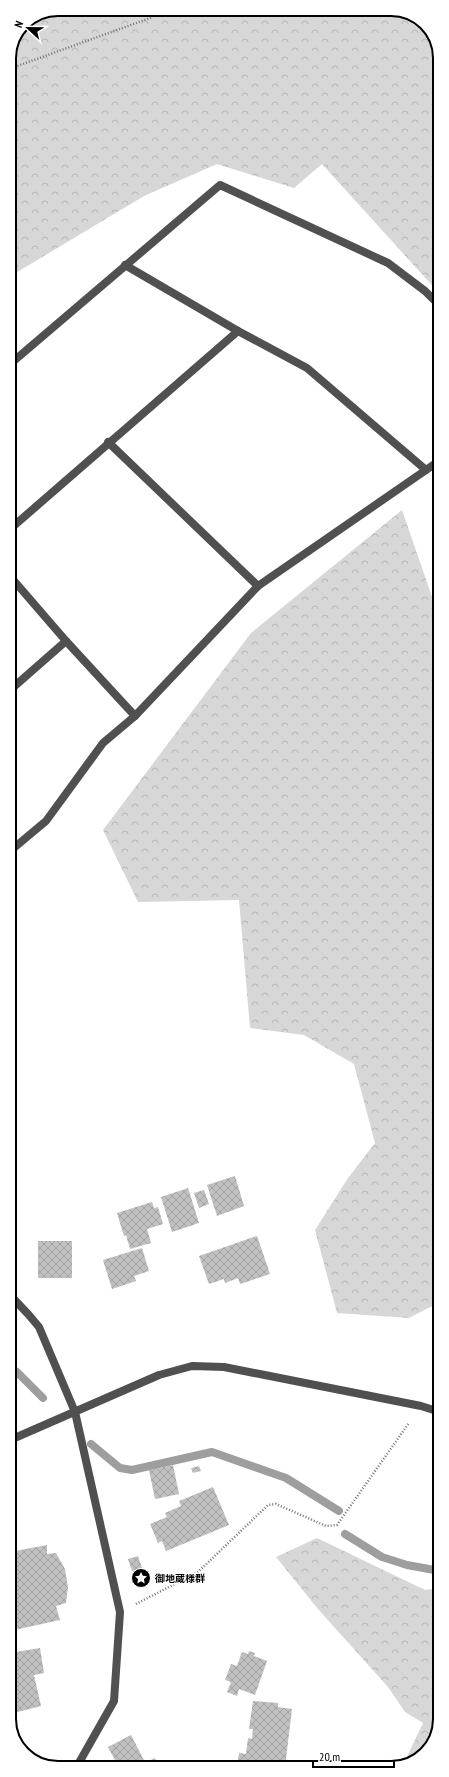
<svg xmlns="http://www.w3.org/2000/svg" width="449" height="1777" font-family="'PT Sans Narrow','Noto Sans JP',sans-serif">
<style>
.forest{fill:url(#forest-crowns)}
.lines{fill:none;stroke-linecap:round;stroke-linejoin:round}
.stream{stroke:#9e9e9e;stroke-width:8}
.building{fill:url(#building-cross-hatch)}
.path{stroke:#727272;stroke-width:2.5;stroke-dasharray:1 2;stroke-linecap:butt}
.minor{stroke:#505050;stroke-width:8}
.tertiary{stroke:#505050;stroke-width:8}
.labels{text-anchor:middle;stroke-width:3;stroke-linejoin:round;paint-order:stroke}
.poi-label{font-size:10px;font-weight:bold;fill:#000;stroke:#fff;text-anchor:start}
.rim{fill:none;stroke:#000;stroke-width:2}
</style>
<defs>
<pattern id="forest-crowns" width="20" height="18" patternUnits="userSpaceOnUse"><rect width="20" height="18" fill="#d7d7d7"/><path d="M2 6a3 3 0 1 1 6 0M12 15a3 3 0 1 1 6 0" fill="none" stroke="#b7b7b7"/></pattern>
<pattern id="building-cross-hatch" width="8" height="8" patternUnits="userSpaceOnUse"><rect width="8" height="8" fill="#c0c0c0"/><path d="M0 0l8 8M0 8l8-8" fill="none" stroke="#a3a3a3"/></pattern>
</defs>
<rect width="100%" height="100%" fill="#fff"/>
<g class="forest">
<path d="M58,9h339l27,12 15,27v245l-117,-129 -28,24 -77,-24 -73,32 -135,81v-220l14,-34z"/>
<path d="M402,510l37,107 1,685 -31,16 -72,-5 -22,-83 33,-52 27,-35 -21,-79 -50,-29 -54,-7 -11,-128 -101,2 -35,-72 148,-197z"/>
<path d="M317,1538l108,52 15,-2v132l-12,31 -26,16 21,-44 -18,-11 -17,-25 -70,-78 -42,-52z"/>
</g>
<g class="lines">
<g class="stream">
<path d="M10,1368l7,4 26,26"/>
<path d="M91,1444l29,24 12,2 80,-18 74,26 53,33"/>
<path d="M345,1534l37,23 25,8 33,6"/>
</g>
</g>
<g class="building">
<path d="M235,1176l9,30 -27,10 -10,-31z"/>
<path d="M188,1188l11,35 -27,9 -11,-35z"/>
<path d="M204,1190l5,14 -10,4 -5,-15z"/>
<path d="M152,1202l2,6 4,-1 5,17 -16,5 4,14 -21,6 -4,-14 -2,1 -7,-23z"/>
<path d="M257,1236l13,38 -30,10 -2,-6 -13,5 -1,-4 -15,5 -10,-28z"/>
<rect x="38" y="1241" width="34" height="37"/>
<path d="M142,1248l7,23 -15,5 2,5 -24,8 -9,-29z"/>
<path d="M173,1465l6,29 -24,5 -6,-29z"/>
<path d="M199,1466l2,5 -8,2 -2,-5z"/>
<path d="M213,1487l16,38 -63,26 -4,-10 -4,2 -8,-19 17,-7 -2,-4 16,-7 -2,-5z"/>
<path d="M47,1545v9l9,-1 9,16 3,18 -2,16 -10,3 4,14 -50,11v-79z"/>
<path d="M138,1556l4,12 -10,3 -4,-12z"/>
<path d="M40,1648l4,25 -10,2 7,31 -31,8v-61z"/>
<path d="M249,1651l6,2 -1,3 13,5 -12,34 -16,-6 -2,7 -10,-4 4,-10 -6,-2 6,-16 6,2 5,-14 6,2z"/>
<path d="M253,1701l25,2v4l14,2 -7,58h-48l2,-14 7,1 2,-16 4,1 1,-10h-4z"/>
<path d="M131,1735l16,31 -4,1 -24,1 -11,-21z"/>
<path d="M155,1758l3,5 -9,4 -2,-5z"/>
</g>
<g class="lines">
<g class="path">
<path d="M9,69l144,-52"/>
<path d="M136,1604l62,-32 70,-67 8,-1 50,22 11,-1 72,-102"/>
</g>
<g class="minor">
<path d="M125,265l113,66 69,37 119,102"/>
<path d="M9,365l211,-180 168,78 37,28 14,14"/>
<path d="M108,442l150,144"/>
<path d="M9,530l229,-199"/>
<path d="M9,575l57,66 69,75"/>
<path d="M9,691l57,-50"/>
<path d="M9,852l37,-31 57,-78 32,-27 123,-130 181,-125"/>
<path d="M10,1295l18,19 11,13 36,85 45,200 -6,89 -38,67"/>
</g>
<path class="tertiary" d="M10,1440l149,-65 33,-9 32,1 197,39 19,6"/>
</g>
<defs>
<g id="sight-disc" transform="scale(1)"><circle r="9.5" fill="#000" stroke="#fff"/><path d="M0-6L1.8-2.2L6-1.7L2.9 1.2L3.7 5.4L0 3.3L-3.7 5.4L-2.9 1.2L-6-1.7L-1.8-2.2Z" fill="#fff"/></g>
</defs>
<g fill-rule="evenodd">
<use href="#sight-disc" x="141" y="1578"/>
</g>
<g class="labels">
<g class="poi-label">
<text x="155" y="1582">御地蔵様群</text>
</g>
</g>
<path d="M0 0H449V1777H0ZM58 16H391A42 42 0 0 1 433 58V1719A42 42 0 0 1 391 1761H58A42 42 0 0 1 16 1719V58A42 42 0 0 1 58 16Z" fill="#fff" fill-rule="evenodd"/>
<path class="rim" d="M58 16H391A42 42 0 0 1 433 58V1719A42 42 0 0 1 391 1761H58A42 42 0 0 1 16 1719V58A42 42 0 0 1 58 16Z"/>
<g transform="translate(28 28) rotate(292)" stroke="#ffffff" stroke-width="3" paint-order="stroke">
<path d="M0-3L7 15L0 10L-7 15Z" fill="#000000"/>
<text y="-6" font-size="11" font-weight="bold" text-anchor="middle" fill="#000000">N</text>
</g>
<path d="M313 1761v6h81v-6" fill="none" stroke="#000000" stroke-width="2"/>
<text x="319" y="1761" font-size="12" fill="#000000" stroke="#ffffff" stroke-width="3" paint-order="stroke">20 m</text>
</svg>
